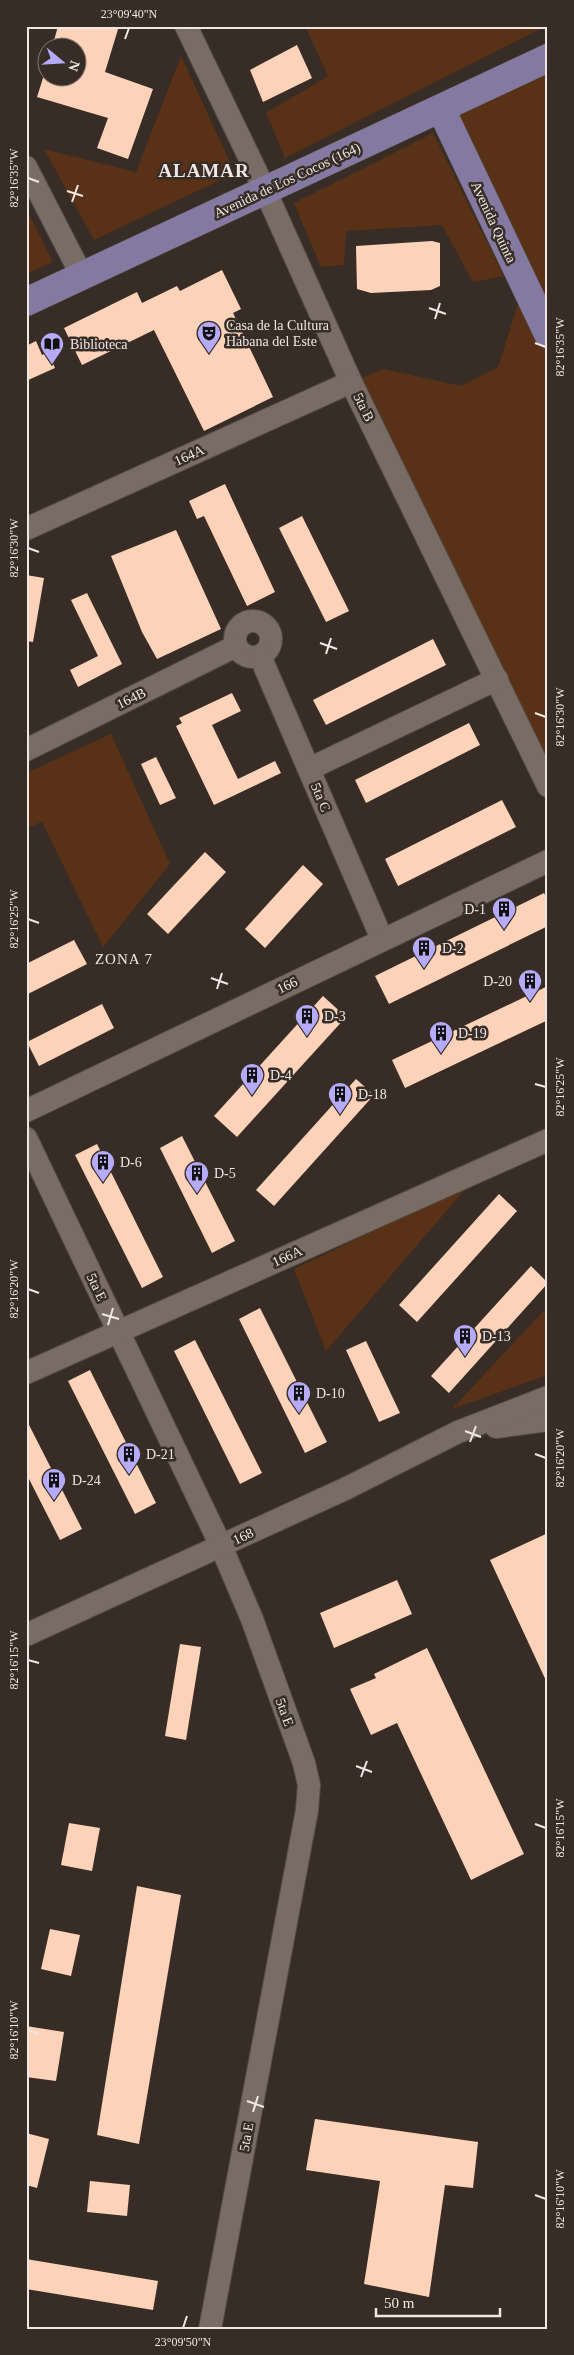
<svg xmlns="http://www.w3.org/2000/svg" width="574" height="2355" font-family="'Times New Roman',serif">
<style>
.green{fill:#583116}
.building{fill:#fcd3b9}
.lines{fill:none;stroke-linecap:round;stroke-linejoin:round}
.minor-casing{stroke:#544c46;stroke-width:24}
.major-casing{stroke:#544c46;stroke-width:29}
.minor{stroke:#786c65;stroke-width:22}
.major{stroke:#8479a0;stroke-width:28}
.ticks{fill:none;stroke:#eee7e3;stroke-width:2}
.labels{text-anchor:middle;stroke-width:5;stroke-linejoin:round;paint-order:stroke}
.street-label{font-size:14px;fill:#eee7e3;stroke:#372d26}
.poi-label{font-size:14px;fill:#eee7e3;stroke:#372d26;text-anchor:start}
.neighbourhood-label{font-size:15px;letter-spacing:1px;fill:#eee7e3;stroke:#372d26}
.district-label{font-size:19px;font-weight:bold;letter-spacing:1px;fill:#eee7e3;stroke:#372d26}
.neatline{fill:none;stroke:#eee7e3;stroke-width:2}
.ticks-label{font-size:12px;text-anchor:middle;fill:#eee7e3}
</style>
<rect width="100%" height="100%" fill="#372d26"/>
<g class="green">
<path d="M305,26h241l-261,132 -19,-45 62,-37z"/>
<path d="M181,56l54,117 -141,67 -50,-91 92,23z"/>
<path d="M548,68v718l-197,-404 33,-13 77,17 37,-19 20,-63 11,-9 -88,-186z"/>
<path d="M433,133l71,143 -31,6 -31,-57 -96,6 -2,34 -23,2 -27,-64z"/>
<path d="M26,208l27,54 -27,12z"/>
<path d="M111,734l59,130 -67,83 -61,-125 -16,6v-55z"/>
<path d="M468,1186l-142,165 -32,-82z"/>
<path d="M548,1306v69l-96,34z"/>
</g>
<g class="building">
<path d="M58,26h61l-14,46 48,17 -25,70 -31,-11 11,-30 -71,-21 6,-19h35v-30h-26z"/>
<path d="M297,45l15,33 -49,24 -13,-32z"/>
<path d="M432,241l8,2v43l-9,4 -60,3 -14,-4 -1,-43z"/>
<path d="M222,270l19,39 -8,4 40,84 -69,34 -50,-101 -72,35 -18,-37 73,-36 5,11 35,-17 3,5z"/>
<path d="M36,341l6,14 6,-3 7,16 -29,13v-35z"/>
<path d="M225,484l50,108 -28,14 -43,-90 -7,3 -8,-18z"/>
<path d="M302,516l47,95 -23,11 -47,-94z"/>
<path d="M176,530l45,99 -64,30 -15,-27 -31,-76z"/>
<path d="M26,575l18,3 -11,64 -7,-1z"/>
<path d="M87,593l35,71 -44,23 -8,-17 28,-14 -27,-56z"/>
<path d="M433,639l13,26 -120,60 -13,-25z"/>
<path d="M232,693l9,18 -29,14 26,54 37,-18 6,12 -67,32 -38,-79 6,-3 -3,-5z"/>
<path d="M469,723l11,22 -114,58 -11,-23z"/>
<path d="M156,757l20,41 -16,7 -19,-41z"/>
<path d="M502,800l14,27 -118,59 -13,-27z"/>
<path d="M205,852l21,20 -58,62 -21,-20z"/>
<path d="M303,865l20,19 -58,64 -20,-19z"/>
<path d="M544,893l4,8v25l-159,78 -14,-28z"/>
<path d="M74,940l13,24 -61,31v-31z"/>
<path d="M548,986v34l-143,68 -13,-28z"/>
<path d="M323,996l23,21 -109,120 -23,-21z"/>
<path d="M102,1004l12,24 -75,38 -12,-24z"/>
<path d="M356,1079l18,16 -100,111 -18,-16z"/>
<path d="M182,1136l53,105 -23,12 -52,-105z"/>
<path d="M97,1144l66,133 -21,11 -67,-133z"/>
<path d="M499,1194l18,17 -100,111 -18,-17z"/>
<path d="M531,1266l17,17 -99,110 -18,-17z"/>
<path d="M260,1308l67,134 -22,11 -66,-134z"/>
<path d="M195,1340l67,133 -22,11 -66,-133z"/>
<path d="M366,1341l34,72 -21,9 -33,-72z"/>
<path d="M90,1370l66,133 -21,11 -67,-133z"/>
<path d="M26,1419l56,110 -22,11 -34,-67z"/>
<path d="M548,1533v152l-58,-125z"/>
<path d="M397,1580l15,34 -78,34 -14,-35z"/>
<path d="M180,1644l21,3 -15,93 -21,-4z"/>
<path d="M427,1648l97,206 -53,26 -74,-157 -26,12 -21,-46 26,-11 -2,-4z"/>
<path d="M69,1823l31,5 -8,43 -31,-6z"/>
<path d="M137,1886l44,9 -42,249 -42,-9z"/>
<path d="M50,1929l30,6 -9,41 -30,-7z"/>
<path d="M26,2026l38,6 -8,49 -30,-4z"/>
<path d="M315,2119l163,23 -5,46 -28,-3 -16,112 -65,-13 16,-103 -74,-11z"/>
<path d="M26,2133l23,6 -12,49 -11,-3z"/>
<path d="M90,2181l40,4 -3,31 -40,-4z"/>
<path d="M26,2259l132,22 -5,29 -127,-21z"/>
</g>
<g class="lines">
<g class="minor-casing">
<g id="minor">
<path d="M186,26l79,164 86,192 197,404"/>
<path d="M26,167l56,109"/>
<path d="M26,529l325,-147"/>
<circle cx="253" cy="639" r="18"/>
<path d="M260,656l122,283"/>
<path d="M26,750l210,-104"/>
<path d="M309,769l188,-90"/>
<path d="M26,1111l522,-250"/>
<path d="M26,1138l195,408 31,73 52,144 5,22 -2,25 -97,519"/>
<path d="M26,1373l522,-233"/>
<path d="M496,1427l52,-7"/>
<path d="M26,1635l321,-147 111,-56 90,-35"/>
</g>
</g>
<g class="major-casing">
<g id="major">
<path d="M441,109l107,225"/>
<path d="M26,302l522,-244"/>
</g>
</g>
<use href="#minor" class="minor"/>
<use href="#major" class="major"/>
</g>
<path class="ticks" d="M125,39l4,-11M28,178l11,4M67,191l16,5M72,202l6,-17M429,308l17,6M435,319l5,-16M535,343l11,4M28,548l11,4M320,643l17,6M326,654l5,-16M535,713l11,4M28,919l11,4M211,978l17,6M217,989l5,-16M535,1084l11,3M28,1289l11,4M102,1314l17,5M108,1325l5,-17M465,1431l16,6M470,1442l6,-16M535,1454l11,4M28,1660l11,3M356,1766l16,6M361,1777l6,-16M535,1824l11,4M28,2030l11,4M247,2101l17,6M253,2112l5,-16M535,2195l11,4M183,2328l4,-12"/>
<defs>
<g id="theatre-pin" transform="scale(1.25)"><path d="M0 17L-7.5 6A9.5 9.5 0 1 1 7.5 6Z" fill="#b6abf8" stroke="#372d26"/><path d="M-5-5.5Q0-4 5-5.5V0Q5 5 0 6Q-5 5-5 0ZM-3.3-2.5H-1v1.5H-3.3ZM1-2.5H3.3v1.5H1ZM-2.8 1Q0 5.5 2.8 1Z" fill="#111"/></g>
<g id="library-pin" transform="scale(1.25)"><path d="M0 17L-7.5 6A9.5 9.5 0 1 1 7.5 6Z" fill="#b6abf8" stroke="#372d26"/><path d="M-6-4Q-3-5.5-.7-3.5V5Q-3 3-6 4ZM6-4Q3-5.5 .7-3.5V5Q3 3 6 4Z" fill="#111"/></g>
<g id="building-pin" transform="scale(1.25)"><path d="M0 17L-7.5 6A9.5 9.5 0 1 1 7.5 6Z" fill="#b6abf8" stroke="#372d26"/><path d="M-4-6H4V6H1V3H-1V6H-4ZM-2.5-4.3h1.7v1.8h-1.7ZM.8-4.3h1.7v1.8H.8ZM-2.5-1h1.7V.8h-1.7ZM.8-1h1.7V.8H.8Z" fill="#111"/></g>
</defs>
<g fill-rule="evenodd">
<use href="#theatre-pin" x="209" y="333"/>
<use href="#library-pin" x="52" y="344"/>
<use href="#building-pin" x="504" y="909"/>
<use href="#building-pin" x="424" y="948"/>
<use href="#building-pin" x="530" y="981"/>
<use href="#building-pin" x="307" y="1016"/>
<use href="#building-pin" x="441" y="1033"/>
<use href="#building-pin" x="252" y="1075"/>
<use href="#building-pin" x="340" y="1094"/>
<use href="#building-pin" x="103" y="1162"/>
<use href="#building-pin" x="197" y="1173"/>
<use href="#building-pin" x="465" y="1336"/>
<use href="#building-pin" x="299" y="1393"/>
<use href="#building-pin" x="129" y="1454"/>
<use href="#building-pin" x="54" y="1480"/>
</g>
<g class="labels">
<g class="street-label">
<text transform="translate(287 180) rotate(-25)" y="5">Avenida de Los Cocos (164)</text>
<text transform="translate(494 222) rotate(65)" y="5">Avenida Quinta</text>
<text transform="translate(364 407) rotate(64)" y="5">5ta B</text>
<text transform="translate(189 455) rotate(-24)" y="5">164A</text>
<text transform="translate(131 698) rotate(-26)" y="5">164B</text>
<text transform="translate(321 797) rotate(67)" y="5">5ta C</text>
<text transform="translate(287 985) rotate(-26)" y="5">166</text>
<text transform="translate(287 1256) rotate(-24)" y="5">166A</text>
<text transform="translate(97 1287) rotate(65)" y="5">5ta E</text>
<text transform="translate(243 1536) rotate(-25)" y="5">168</text>
<text transform="translate(285 1712) rotate(70)" y="5">5ta E</text>
<text transform="translate(246 2137) rotate(-80)" y="5">5ta E</text>
</g>
<g class="poi-label">
<text x="226" y="330">Casa de la Cultura<tspan x="226" dy="16">Habana del Este</tspan></text>
<text x="70" y="349">Biblioteca</text>
<text x="486" y="914" text-anchor="end">D-1</text>
<text x="442" y="953">D-2</text>
<text x="512" y="986" text-anchor="end">D-20</text>
<text x="324" y="1021">D-3</text>
<text x="458" y="1038">D-19</text>
<text x="270" y="1080">D-4</text>
<text x="358" y="1099">D-18</text>
<text x="120" y="1167">D-6</text>
<text x="214" y="1178">D-5</text>
<text x="482" y="1341">D-13</text>
<text x="316" y="1398">D-10</text>
<text x="146" y="1459">D-21</text>
<text x="72" y="1485">D-24</text>
</g>
<g class="neighbourhood-label">
<text x="124" y="964">ZONA 7</text>
</g>
<g class="district-label">
<text x="204" y="177">ALAMAR</text>
</g>
</g>
<rect width="574" height="2355" fill="none" stroke="#372d26" stroke-width="55"/>
<g transform="translate(62 62) rotate(108)"><circle r="24" fill="#372d26" stroke="#807772"/>
<path d="M0-4L9 19L0 12L-9 19Z" fill="#b6abf8"/>
<text y="-8" font-size="14" font-weight="bold" text-anchor="middle" fill="#eee7e3">N</text>
</g>
<path d="M376 2308v8h124v-8" fill="none" stroke="#eee7e3" stroke-width="2.5"/>
<text x="384" y="2308" font-size="15" fill="#eee7e3" stroke="#372d26" stroke-width="4" paint-order="stroke">50 m</text>
<rect x="28" y="28" width="518" height="2300" class="neatline"/>
<g class="ticks-label">
<text x="129" y="18">23°09'40"N</text>
<text transform="translate(14 178) rotate(-90)" y="4">82°16'35"W</text>
<text transform="translate(560 347) rotate(-90)" y="4">82°16'35"W</text>
<text transform="translate(14 548) rotate(-90)" y="4">82°16'30"W</text>
<text transform="translate(560 717) rotate(-90)" y="4">82°16'30"W</text>
<text transform="translate(14 919) rotate(-90)" y="4">82°16'25"W</text>
<text transform="translate(560 1087) rotate(-90)" y="4">82°16'25"W</text>
<text transform="translate(14 1289) rotate(-90)" y="4">82°16'20"W</text>
<text transform="translate(560 1458) rotate(-90)" y="4">82°16'20"W</text>
<text transform="translate(14 1660) rotate(-90)" y="4">82°16'15"W</text>
<text transform="translate(560 1828) rotate(-90)" y="4">82°16'15"W</text>
<text transform="translate(14 2030) rotate(-90)" y="4">82°16'10"W</text>
<text transform="translate(560 2199) rotate(-90)" y="4">82°16'10"W</text>
<text x="183" y="2346">23°09'50"N</text>
</g>
</svg>
